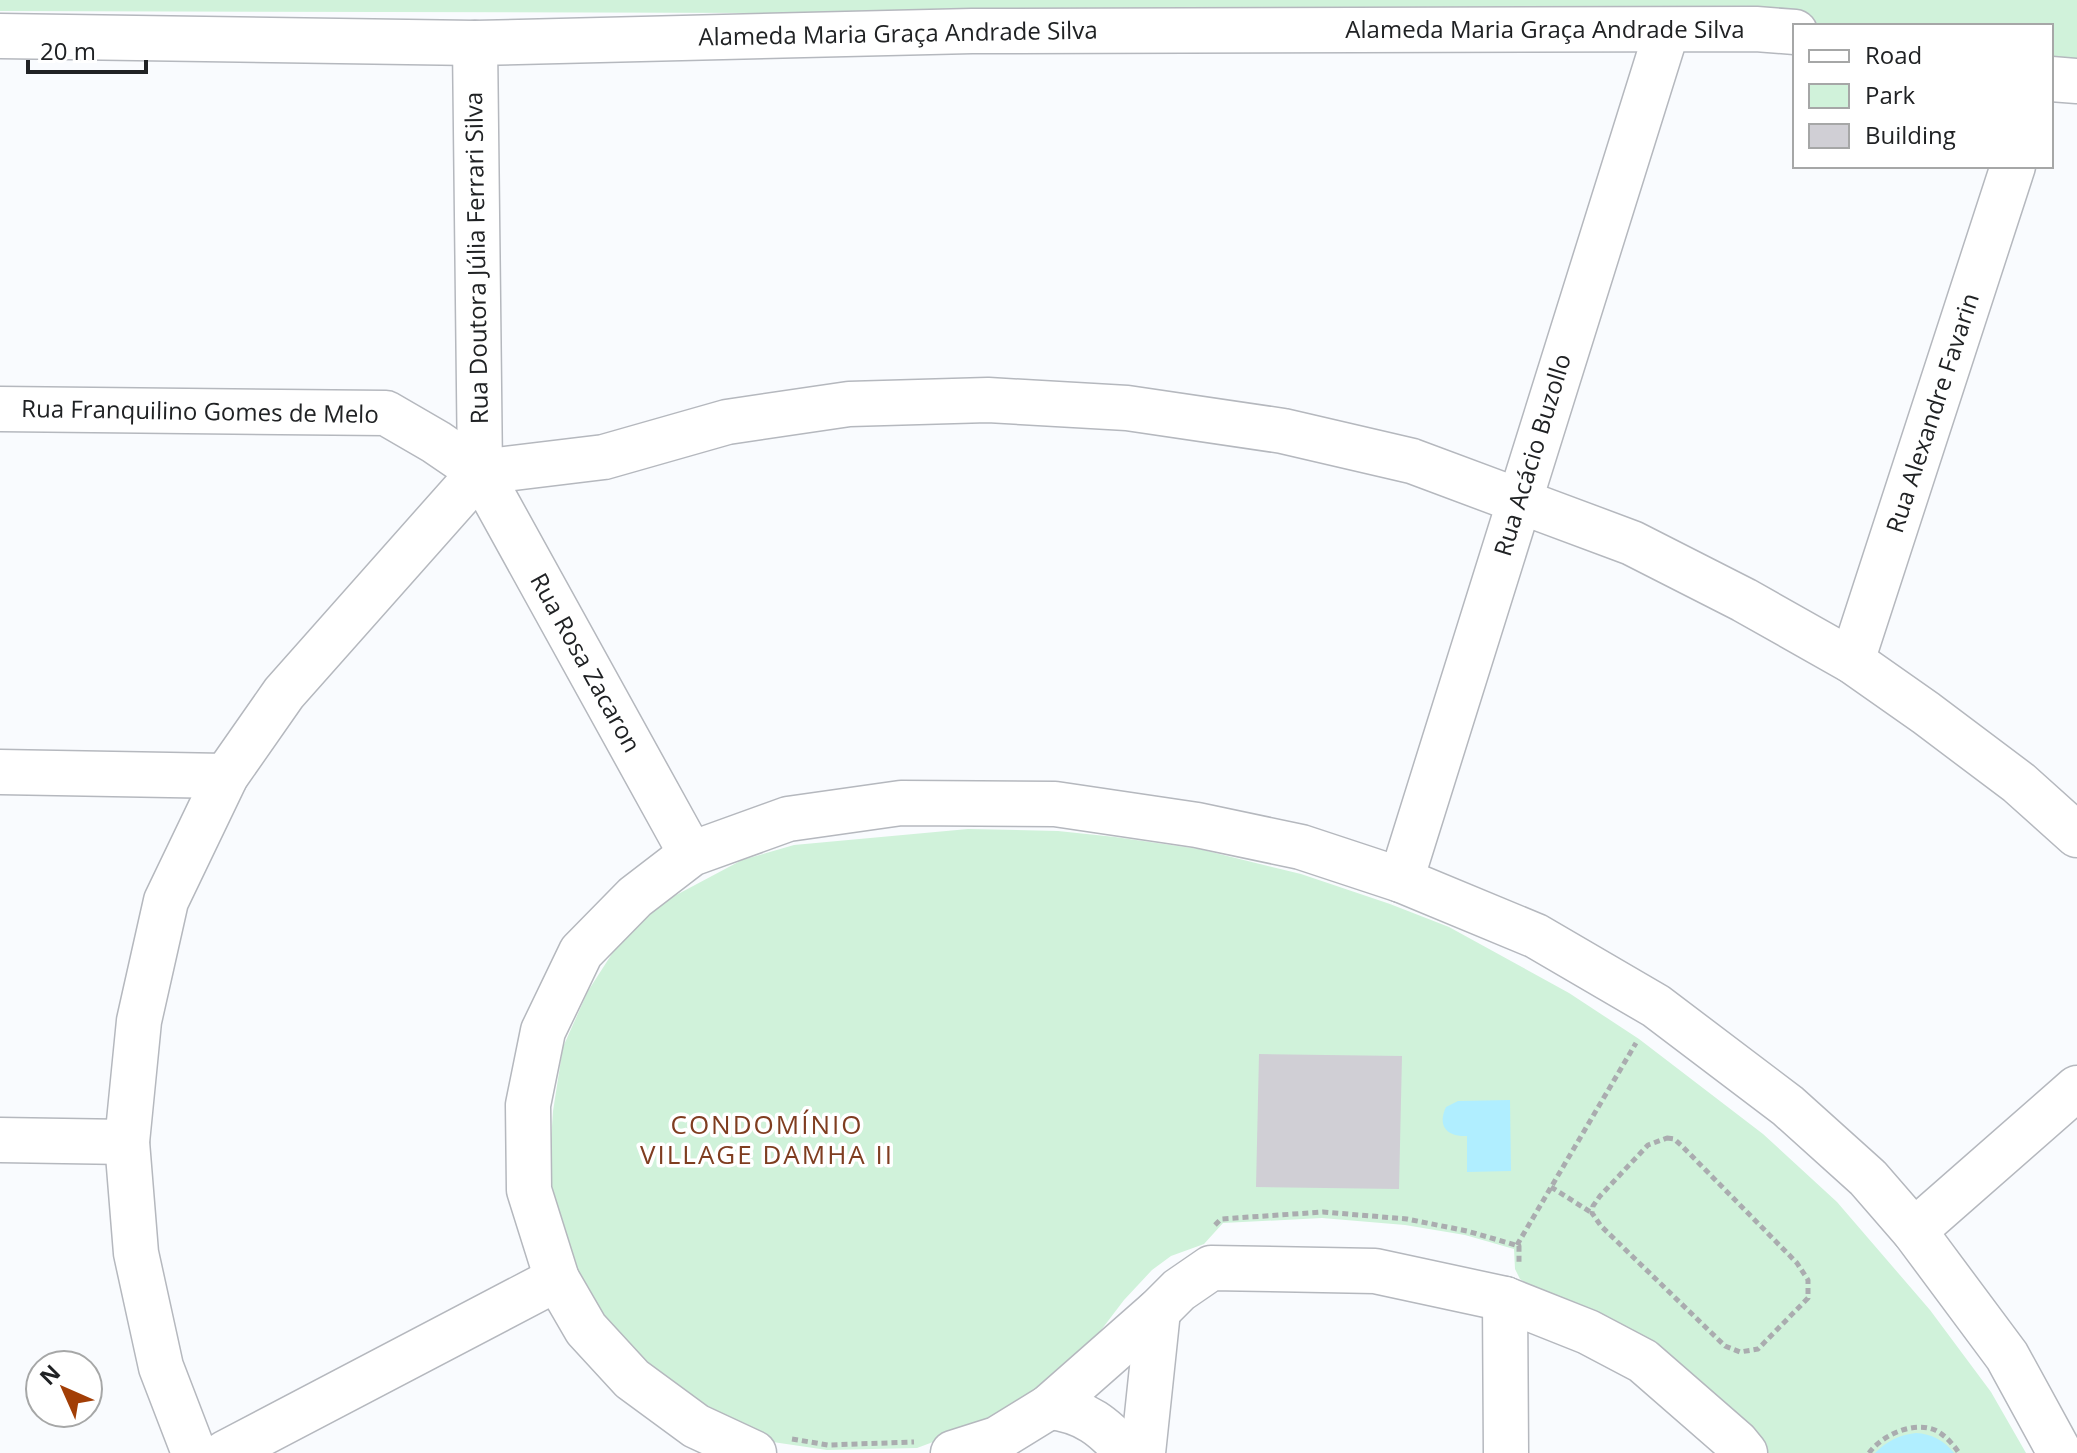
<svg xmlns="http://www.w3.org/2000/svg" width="2077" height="1453" font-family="'Open Sans',sans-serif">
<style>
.green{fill:#d0f2da}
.water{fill:#b0eeff}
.building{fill:#d0cfd5}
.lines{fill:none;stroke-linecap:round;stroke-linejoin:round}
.minor-casing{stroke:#b5b8be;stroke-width:47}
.path{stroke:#aaacaf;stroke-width:5;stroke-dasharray:6 4;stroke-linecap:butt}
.minor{stroke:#fff;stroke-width:44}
.labels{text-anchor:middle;stroke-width:7;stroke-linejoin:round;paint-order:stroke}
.street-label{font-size:24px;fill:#202224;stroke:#fff}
.neighbourhood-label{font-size:26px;letter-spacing:2px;fill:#7f3d20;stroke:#fff}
</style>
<rect width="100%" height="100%" fill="#f9fbfe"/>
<g class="green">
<path d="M0,0h2077v68h-26v-42h-219l-43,-7 -202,-4 -1587,-4z"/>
<path d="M968,829l90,2 57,6 84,12 102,25 89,30 59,23 120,66 70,46 124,95 74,68 93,108 61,82 35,61h-259l-29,-31 -218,-143 -5,-10 -1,-20 -49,-14 -60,-10 -83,-7 -99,5 -19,21 -33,12 -19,14 -28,30 -48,63 -87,58 -72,27 -90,2 -61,-9 -66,-29 -56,-45 -41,-50 -18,-28 -23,-55 -13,-62 4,-61 10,-64 25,-56 27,-42 48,-47 79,-42 52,-15z"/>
</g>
<g class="water">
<path d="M1510,1100l1,71 -44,1v-36c-20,1 -30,-10 -21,-29l12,-6z"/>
<path d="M1916,1433c15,1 28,7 38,20h-79c12,-12 24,-18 41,-20z"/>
</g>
<path class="building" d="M1259,1054l143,2 -3,133 -143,-2z"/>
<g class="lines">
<g class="minor-casing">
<g id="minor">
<path d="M0,36l475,7 497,-12 784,-2 39,3"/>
<path d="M475,43l5,429"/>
<path d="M2051,79l26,2"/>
<path d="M0,409l386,4 50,29 44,30 211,382"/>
<path d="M480,472l124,-15 123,-35 122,-18 139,-4 139,8 156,23 129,30 220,82 112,57 108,61 74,52 93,70 58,52"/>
<path d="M1852,661l161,-495"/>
<path d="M0,772l226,4"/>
<path d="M1401,880l266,-850"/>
<path d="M0,1140l127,2"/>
<path d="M1914,1231l163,-143"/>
<path d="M1505,1299l1,154"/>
<path d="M1049,1407c37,4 55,20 79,46"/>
<path d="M194,1453l-33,-86 -25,-114 -9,-111 12,-121 27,-120 60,-125 58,-83 196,-221"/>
<path d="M225,1453l332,-174"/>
<path d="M754,1453l-58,-27 -64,-47 -46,-50 -29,-50 -28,-89 -1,-85 15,-74 38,-79 54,-55 56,-43 97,-35 113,-16 154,1 142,21 104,22 100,33 135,56 120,70 132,100 80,72 46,53 93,125 53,97"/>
<path d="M953,1453l44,-14 52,-32 109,-96 21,-21 32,-22 164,3 130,28 83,33 55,29 93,81 9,11"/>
<path d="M1143,1453l15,-142"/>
</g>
</g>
<g class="path">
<path d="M1667,1138l7,1 8,7 115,117 11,17v18l-50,51 -18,3 -15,-6 -124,-120 -9,-13 1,-7 7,-10 48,-51z"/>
<path d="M1551,1187l41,26"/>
<path d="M1215,1225l6,-6 102,-7 84,7 60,12 52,15v16"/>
<path d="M1517,1245l119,-202"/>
<path d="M792,1439l36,6 86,-3"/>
<path d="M1869,1453c13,-18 44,-32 66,-23 10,5 18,14 24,23"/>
</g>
<use href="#minor" class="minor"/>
</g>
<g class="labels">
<g class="street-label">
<text x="1545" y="38">Alameda Maria Graça Andrade Silva</text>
<text transform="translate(898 34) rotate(-1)" y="8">Alameda Maria Graça Andrade Silva</text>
<text transform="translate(477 258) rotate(-91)" y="8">Rua Doutora Júlia Ferrari Silva</text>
<text transform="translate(200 412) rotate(1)" y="8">Rua Franquilino Gomes de Melo</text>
<text transform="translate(1933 413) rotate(-72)" y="8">Rua Alexandre Favarin</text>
<text transform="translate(1533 455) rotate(-73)" y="8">Rua Acácio Buzollo</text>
<text transform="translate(585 663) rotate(61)" y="8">Rua Rosa Zacaron</text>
</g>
<g class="neighbourhood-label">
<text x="767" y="1134">CONDOMÍNIO<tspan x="767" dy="30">VILLAGE DAMHA II</tspan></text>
</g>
</g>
<rect x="1793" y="24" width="260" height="144" fill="#ffffff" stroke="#a6a7a7" stroke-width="2"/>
<rect x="1809" y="50" width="40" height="12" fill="#ffffff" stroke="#a6a7a7" stroke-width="2"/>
<text x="1865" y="64" font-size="24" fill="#202224">Road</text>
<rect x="1809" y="84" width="40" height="24" fill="#d0f2da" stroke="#a6a7a7" stroke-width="2"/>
<text x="1865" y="104" font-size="24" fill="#202224">Park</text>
<rect x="1809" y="124" width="40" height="24" fill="#d0cfd5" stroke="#a6a7a7" stroke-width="2"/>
<text x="1865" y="144" font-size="24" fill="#202224">Building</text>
<g transform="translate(64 1389) rotate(315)"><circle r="38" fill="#ffffff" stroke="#a6a7a7" stroke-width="2"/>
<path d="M0-6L14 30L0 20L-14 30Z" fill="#a23e06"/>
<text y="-12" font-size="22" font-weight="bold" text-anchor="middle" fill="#202224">N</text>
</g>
<path d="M28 60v12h118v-12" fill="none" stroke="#202224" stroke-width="4"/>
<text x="40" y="60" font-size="24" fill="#202224" stroke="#ffffff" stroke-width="6" paint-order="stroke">20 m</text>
</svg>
